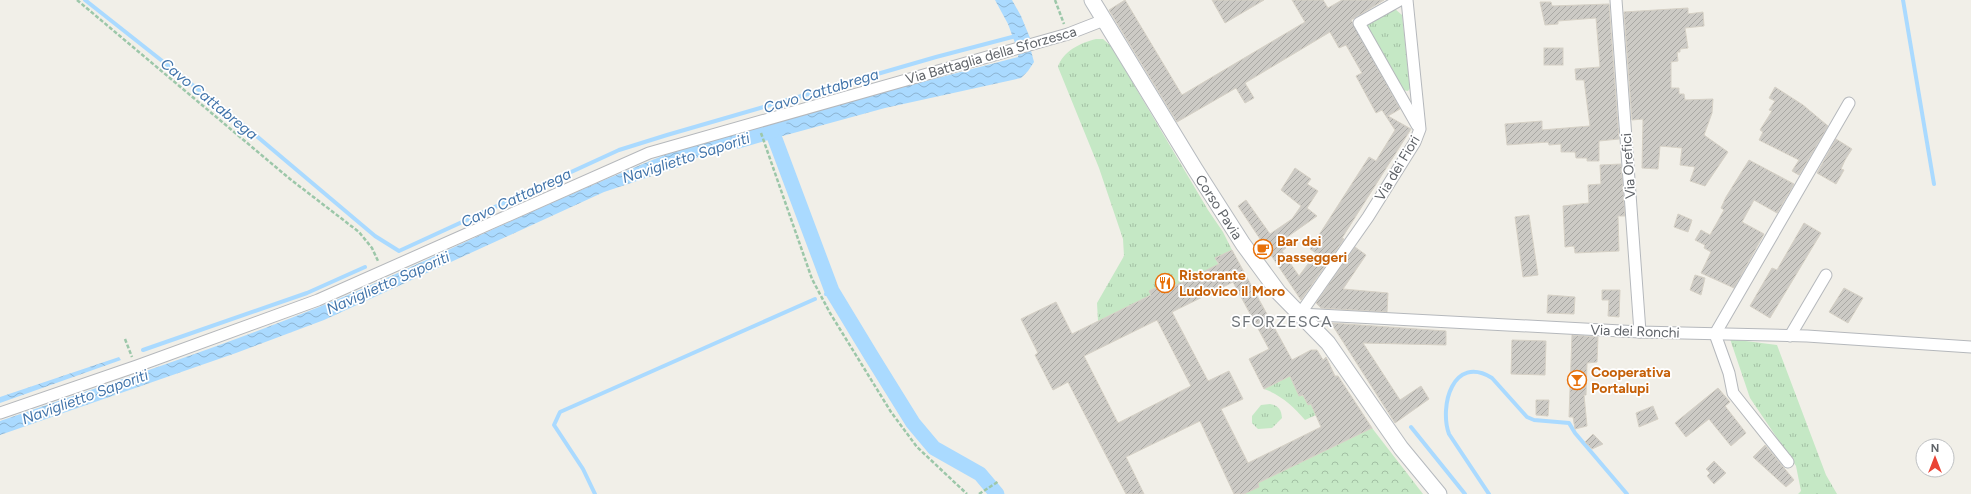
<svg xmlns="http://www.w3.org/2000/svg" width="1971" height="494" font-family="Figtree,sans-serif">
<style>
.grass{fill:url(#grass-tufts)}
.forest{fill:url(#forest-crowns)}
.water{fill:url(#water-waves)}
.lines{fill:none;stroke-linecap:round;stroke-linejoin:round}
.stream{stroke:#aadaff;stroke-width:4}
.canal{stroke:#aadaff;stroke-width:15}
.building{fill:url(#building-hatch);stroke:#d6d1c6;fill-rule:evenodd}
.street-casing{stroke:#b5b8bc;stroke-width:13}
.secondary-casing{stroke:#b6babf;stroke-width:17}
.path{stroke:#9cc7a9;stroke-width:2.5;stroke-dasharray:4 2;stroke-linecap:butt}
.street{stroke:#fff;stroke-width:11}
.secondary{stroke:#fff;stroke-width:15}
.labels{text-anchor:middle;stroke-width:3.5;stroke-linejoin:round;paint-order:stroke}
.street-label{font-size:14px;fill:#5f6368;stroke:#fff}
.food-label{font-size:14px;font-weight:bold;fill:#c56008;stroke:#fff;text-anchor:start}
.water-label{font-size:15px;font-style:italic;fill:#4174aa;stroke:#fff}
.quarter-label{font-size:16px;letter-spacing:1px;fill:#70757a;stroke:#fff}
</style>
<defs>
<pattern id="grass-tufts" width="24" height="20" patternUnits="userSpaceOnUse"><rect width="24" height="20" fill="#c5e8c5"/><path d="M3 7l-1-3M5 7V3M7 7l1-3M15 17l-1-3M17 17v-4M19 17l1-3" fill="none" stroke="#a3c0a4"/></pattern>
<pattern id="forest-crowns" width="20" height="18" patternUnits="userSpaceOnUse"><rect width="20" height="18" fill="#c5e8c5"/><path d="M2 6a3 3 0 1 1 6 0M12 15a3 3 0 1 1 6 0" fill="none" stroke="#a3c0a4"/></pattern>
<pattern id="water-waves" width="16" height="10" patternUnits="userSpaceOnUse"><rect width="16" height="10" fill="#aadaff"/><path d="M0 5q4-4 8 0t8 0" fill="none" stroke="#8eb4d2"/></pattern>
<pattern id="building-hatch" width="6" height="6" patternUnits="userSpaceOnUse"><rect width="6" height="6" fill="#cccac5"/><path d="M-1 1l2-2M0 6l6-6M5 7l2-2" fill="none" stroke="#a9a8a4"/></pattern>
</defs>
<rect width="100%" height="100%" fill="#f1efe8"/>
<g class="grass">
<path d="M1395,9l7,6 8,73 -2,3 -6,-1 -35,-63v-5l24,-12z"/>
<path d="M1096,39h7l8,7 97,164 15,22 9,18 -17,8 6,11c-20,1 -38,9 -50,25l-6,-11 -14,12 -53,26 -1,-18 27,-47 -1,-17 -24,-71 -41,-101c5,-16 22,-24 38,-28z"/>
<path d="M1730,339l47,6 49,130 11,19h-39l3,-3 -5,-25 -46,-68z"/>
<path d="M1290,376l9,20 4,-1 5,10 3,-1 5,11 -11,5c-12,-14 -24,-25 -41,-31z"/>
<path d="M1270,404c9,2 11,5 12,14l-10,10 -14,1 -6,-6v-7l9,-11z"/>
</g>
<path class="forest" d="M1372,428l51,66h-179l14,-11z"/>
<g class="water">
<path d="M995,0h17l9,16 9,22 -15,5 -7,-19z"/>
<path d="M1030,47l4,15 -6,9 -7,7 -136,30 -117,32 -3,-11 12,-9 241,-63 1,-6z"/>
<path d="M756,132l2,6 -74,24 -2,4 -78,26 -280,128 -88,33 -236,82v-14c127,-44 256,-85 378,-139 77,-35 153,-71 231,-104 47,-19 96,-43 147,-46z"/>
<path d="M119,357l2,3 -121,43v-6z"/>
</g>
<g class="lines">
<g class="stream">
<path d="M85,0l162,128 128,108 24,15 220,-101 48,-15 269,-78 80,-21"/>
<path d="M1903,0l31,184"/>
<path d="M826,294l6,-3"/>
<path d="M143,350l164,-57 58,-26"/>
<path d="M1411,427l54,67"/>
<path d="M595,494l-12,-25 -29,-44 6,-13 255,-113"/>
<path d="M1489,494l-40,-60c-10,-28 4,-80 43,-56l35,39 7,3 35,3 6,10 52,61"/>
</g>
<g class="canal">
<path d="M780,127l-8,4 60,160 40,66 41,66 21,25 46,26 17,20"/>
<path d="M738,141l34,-10"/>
</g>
</g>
<g class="building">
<path d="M1125,0l57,95 123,-73 -13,-22h31l5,8 14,-8h42l-33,20 49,89 -12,7 23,13 -69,109 2,1 -43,61 -63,-94 8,-6 24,34 22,-15 9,-13 -20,-16 14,-22 16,11 -4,5 11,7 -11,17 10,8 -34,24 3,8 -4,3 17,25 17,-23 -6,-4 59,-92 7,4 19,-31 -13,-20 -6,3 -20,-37 6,-3 -16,-28 -7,3 -9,-16 -85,51 9,15 -9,5 -9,-15 -59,34 -68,-112z"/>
<path d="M1212,0h52l-39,23z"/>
<path d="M1540,2h11l1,4 57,-2 10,135 -20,2v20h-12v-3h-11l-1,-6h-14v-8l-12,1 -1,-3 -41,3 -2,-21 37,-3v9l48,-4 -6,-46h-8l-1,-11 25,-2 -4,-49 -38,3v3l-13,1z"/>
<path d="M1688,8v6l15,-2 1,14 -19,2 3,20 -8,1v3h-3l1,9 -7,1v26h8v6h5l1,6 28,-1 -1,14 -8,22 24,17 -23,34 -15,-5 5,-14 -15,-2 2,-17 -22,-2 -2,23 -16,-1 1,-49 -11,1 -8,-108z"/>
<rect x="1544" y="48" width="19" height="17"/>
<path d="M1775,87l28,18 25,21 -29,49 -7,-4 7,-11 -40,-20 4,-8 -3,-2 12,-19 -3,-1 6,-9 -6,-3z"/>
<path d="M1836,139l16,10 -7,11 -4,9 3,1 -8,14 -19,-11z"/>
<path d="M1749,160l45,24 -17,29 -23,-13 -12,22 22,12 -30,54 -33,-15 10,-21 -7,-4 1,-3 -10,-5 6,-10 9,5 14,-25 -3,-2 5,-11z"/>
<path d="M1621,164l4,52h-7l1,35 -44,2 -1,-7 -9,1 -2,-41 26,-3 -1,-18 13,-1 -1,-19z"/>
<path d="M1678,214l14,6 -4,12 -14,-5z"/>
<path d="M1529,215l9,60 -15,2 -8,-60z"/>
<path d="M1804,223l17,10 -51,85 -20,-12 22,-38 5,2z"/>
<path d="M1355,247l11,8 -23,34 45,4 -1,19 -66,-4 -5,-5z"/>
<path d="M1232,250l60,110 19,-10h6l6,10 3,-3 9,19h3l34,52 -114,55 1,4 -15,7h-10l-34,-73 -74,36 18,37h-18l-58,-112 -15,8 -18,-35 3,-2 -17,-34 35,-17 16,32 79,-39 -2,-4 16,-8 3,6 51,-25 -4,-6zM1233,282l36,67 -20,10 15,30 26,-13 9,20 4,-1 5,10 3,-1 10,23 -73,36 -27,-54 22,-10 -14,-28 -21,10 -36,-69zM1157,320l34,66 -73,37 -34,-67z"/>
<path d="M1695,275l10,3 -4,17 -11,-5z"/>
<path d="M1844,288l19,10 -15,25 -19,-11z"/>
<path d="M1602,290h18l-1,27 -11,-1 1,-16h-7z"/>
<path d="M1548,295l27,2 -1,17 -27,-1z"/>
<path d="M1331,323l115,8v14l-83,-2 37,57 21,-14 8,13 -34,24z"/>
<path d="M1572,335l26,2 -1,25 -10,1 -1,32h-2l3,31 -12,3 -2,-12h-4z"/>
<path d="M1512,340l34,1 -1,34 -34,-1z"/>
<path d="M1718,388l12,14 -5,4 21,27 -15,13 -22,-27 -23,18 -11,-14z"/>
<path d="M1536,400h13l-1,16 -12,-1z"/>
<path d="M1653,406l5,13 -19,8 -3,-14z"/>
<path d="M1593,434l10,10 -11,5 -7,-7z"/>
<path d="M1765,445l29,35 -8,7 -33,-30z"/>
<path d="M1714,461l12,12 -12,11 -7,-8 3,-3 -4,-4z"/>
</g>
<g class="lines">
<g class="street-casing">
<g id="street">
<path d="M1400,0l-41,23 58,102"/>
<path d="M1616,0l24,332"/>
<path d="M1300,314l340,18 167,4 164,11"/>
<path d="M1300,314l68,-97 47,-75 5,-13 -13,-129"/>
<path d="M1790,336l36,-61"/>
<path d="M0,413l137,-47 181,-66 331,-147 419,-119 36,-14"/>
<path d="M1788,462l-55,-69 -4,-20 -14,-39 134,-231"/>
</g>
</g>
<g class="secondary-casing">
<path id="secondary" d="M1092,0l103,169 48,75 36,49 49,50 73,105 38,46"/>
</g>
<g class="path">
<path d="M77,0l213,179 69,53 13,16 6,13"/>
<path d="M1055,0l9,24"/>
<path d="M761,133l51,146 18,34 61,99 26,35 50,47"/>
<path d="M125,339l7,18"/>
<path d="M979,494l20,-13"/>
</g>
<use href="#street" class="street"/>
<use href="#secondary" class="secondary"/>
</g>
<defs>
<g id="cafe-ring" transform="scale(1)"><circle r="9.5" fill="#fff" stroke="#e8710a" stroke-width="1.5"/><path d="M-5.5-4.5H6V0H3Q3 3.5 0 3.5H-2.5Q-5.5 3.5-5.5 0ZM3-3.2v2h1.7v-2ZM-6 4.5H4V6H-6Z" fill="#e8710a"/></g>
<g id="restaurant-ring" transform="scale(1)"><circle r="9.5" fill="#fff" stroke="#e8710a" stroke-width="1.5"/><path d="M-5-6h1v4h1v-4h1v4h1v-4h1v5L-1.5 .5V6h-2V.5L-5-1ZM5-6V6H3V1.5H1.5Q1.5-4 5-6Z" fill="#e8710a"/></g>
<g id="bar-ring" transform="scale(1)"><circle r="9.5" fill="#fff" stroke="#e8710a" stroke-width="1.5"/><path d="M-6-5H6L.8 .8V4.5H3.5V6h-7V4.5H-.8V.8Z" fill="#e8710a"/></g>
</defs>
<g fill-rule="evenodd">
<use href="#cafe-ring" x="1263" y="249"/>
<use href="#restaurant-ring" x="1165" y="283"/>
<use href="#bar-ring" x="1577" y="380"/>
</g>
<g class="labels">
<g class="street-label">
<text transform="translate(991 55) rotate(-16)" y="5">Via Battaglia della Sforzesca</text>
<text transform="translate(1628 166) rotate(-94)" y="5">Via Orefici</text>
<text transform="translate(1397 168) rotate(-59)" y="5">Via dei Fiori</text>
<text transform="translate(1219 207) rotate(57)" y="5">Corso Pavia</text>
<text transform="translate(1635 331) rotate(2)" y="5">Via dei Ronchi</text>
</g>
<g class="food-label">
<text x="1277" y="246">Bar dei<tspan x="1277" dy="16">passeggeri</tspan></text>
<text x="1179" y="280">Ristorante<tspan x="1179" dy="16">Ludovico il Moro</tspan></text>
<text x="1591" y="377">Cooperativa<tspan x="1591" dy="16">Portalupi</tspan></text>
</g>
<g class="water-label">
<text transform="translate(821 91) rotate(-17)" y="5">Cavo Cattabrega</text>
<text transform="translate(209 99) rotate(39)" y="5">Cavo Cattabrega</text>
<text transform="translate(686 158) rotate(-18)" y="5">Naviglietto Saporiti</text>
<text transform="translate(516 198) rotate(-25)" y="5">Cavo Cattabrega</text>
<text transform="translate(388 283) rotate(-24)" y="5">Naviglietto Saporiti</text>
<text transform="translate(85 397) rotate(-20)" y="5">Naviglietto Saporiti</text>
</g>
<g class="quarter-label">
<text x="1282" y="327">SFORZESCA</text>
</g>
</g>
<g transform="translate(1935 458)"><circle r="19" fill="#ffffff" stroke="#bfc1c3"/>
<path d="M0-3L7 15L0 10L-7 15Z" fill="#ea4335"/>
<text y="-6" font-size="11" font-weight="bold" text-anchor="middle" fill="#5f6368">N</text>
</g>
</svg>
